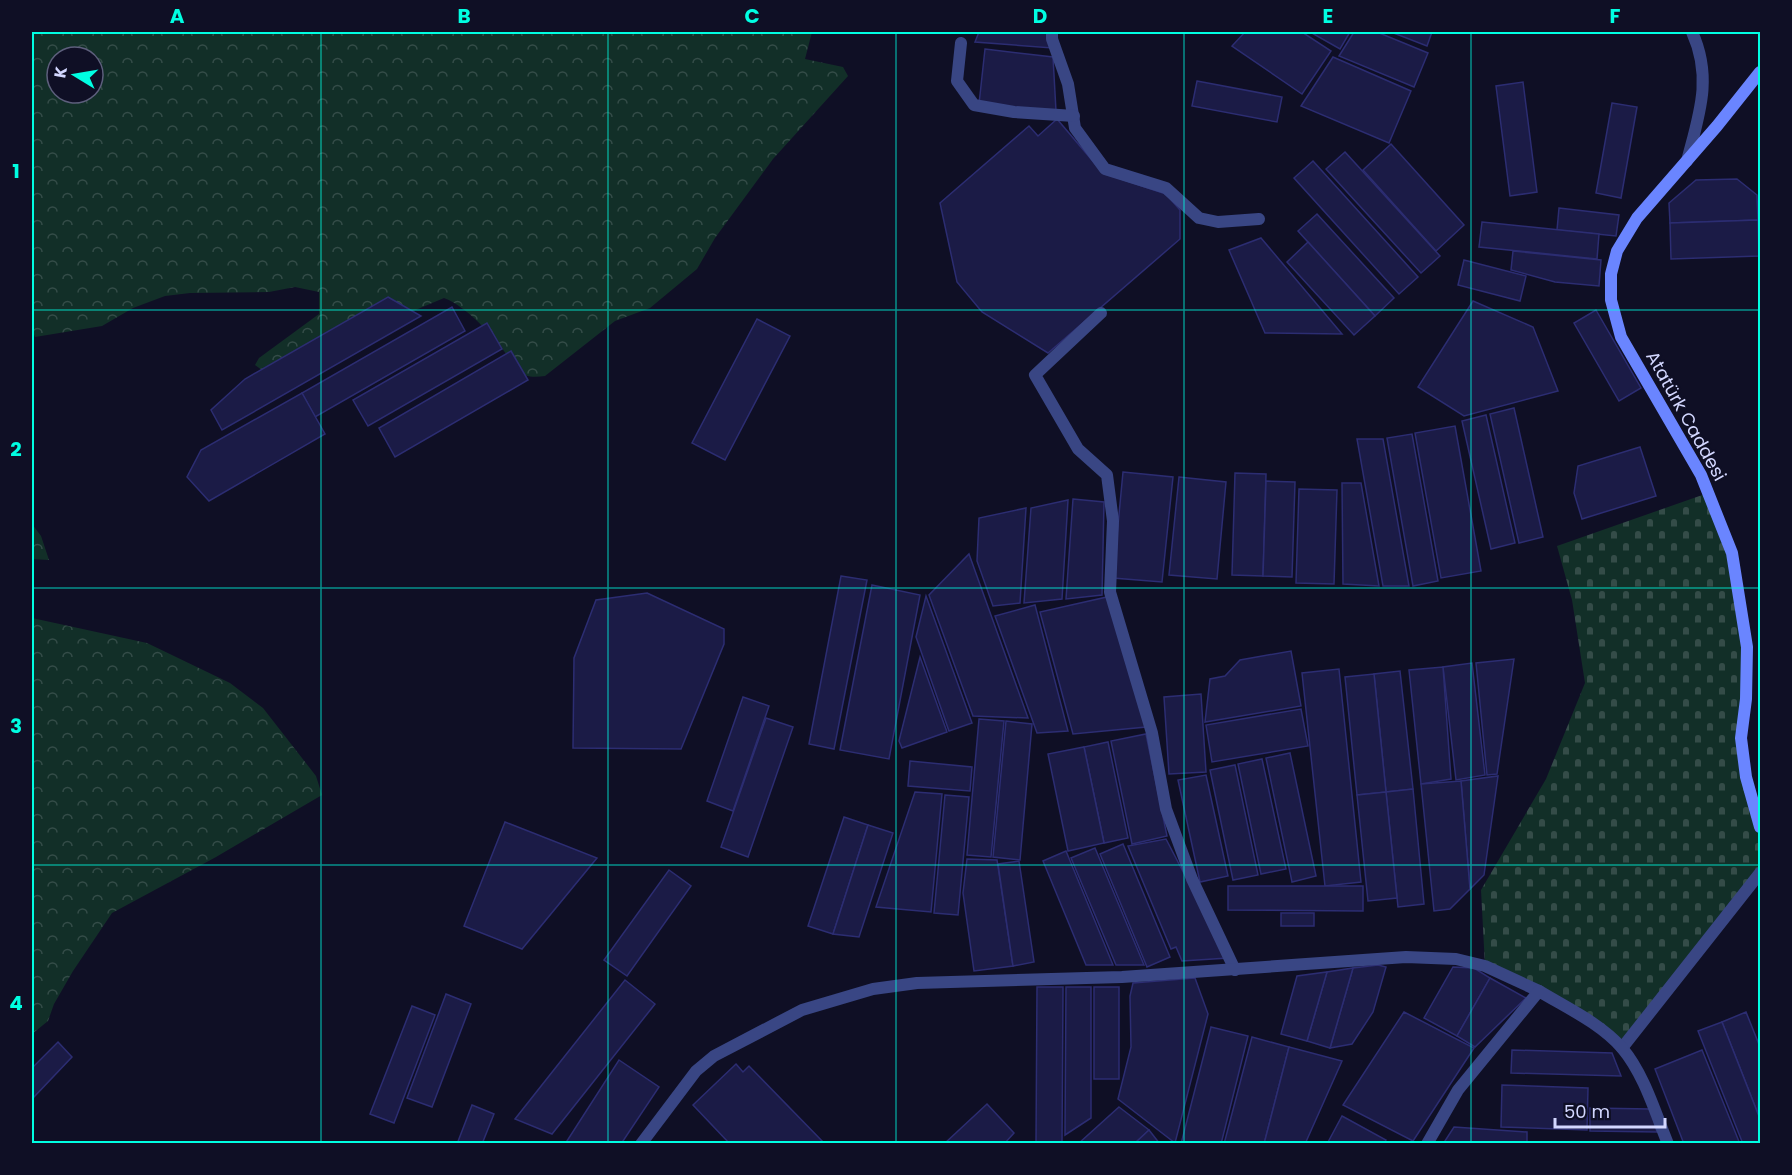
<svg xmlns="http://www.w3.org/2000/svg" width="1792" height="1175" font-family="Poppins,sans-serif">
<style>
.forest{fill:url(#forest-crowns);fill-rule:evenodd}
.cemetery{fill:url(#cemetery-stones)}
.building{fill:#1b1b46;stroke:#2c2d72;stroke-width:1.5}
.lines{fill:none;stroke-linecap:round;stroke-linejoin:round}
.street{stroke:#394684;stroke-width:12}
.secondary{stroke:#6a85ff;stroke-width:12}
.grid{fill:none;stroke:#00fee2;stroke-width:1.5;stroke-opacity:0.55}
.labels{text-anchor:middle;stroke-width:4.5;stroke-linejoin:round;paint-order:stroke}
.street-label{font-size:18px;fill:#d3d7ff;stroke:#0f0f25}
.neatline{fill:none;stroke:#00fee2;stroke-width:2}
.grid-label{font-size:20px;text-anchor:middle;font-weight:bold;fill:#00fee2}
</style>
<defs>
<pattern id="forest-crowns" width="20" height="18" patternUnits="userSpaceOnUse" patternTransform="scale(1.5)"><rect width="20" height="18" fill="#122f28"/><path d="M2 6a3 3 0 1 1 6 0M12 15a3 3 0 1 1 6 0" fill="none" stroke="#344c48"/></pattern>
<pattern id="cemetery-stones" width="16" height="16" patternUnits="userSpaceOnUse" patternTransform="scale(1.5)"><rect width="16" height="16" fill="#122f28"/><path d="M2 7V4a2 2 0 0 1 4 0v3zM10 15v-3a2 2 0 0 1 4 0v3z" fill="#344c48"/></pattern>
</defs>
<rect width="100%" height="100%" fill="#0f0f25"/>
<g class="forest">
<path d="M32,32h780l-7,27 38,8 5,9 -75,83 -58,79 -18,31 -47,39 -35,13 -70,55c-9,1 -20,2 -27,-5 -6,-5 -9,-14 -14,-20 -15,-19 -37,-44 -60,-53l-178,75 -11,-8 4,-7 60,-44v-22l-24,-5 -26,5 -79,1 -25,3 -32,12 -31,18 -67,11 -3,-7zM57,57h36v36h-36z"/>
<path d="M32,524l9,12 8,24 -17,-1z"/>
<path d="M32,618l115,25 83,40 33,25 53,68 6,19 -106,62 -104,56 -39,58 -19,33 -6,17 -16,13z"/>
</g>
<path class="cemetery" d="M1708,493l24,60 10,57 -1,128 19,94v40l-138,176 -31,-27 -106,-55 -4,-76 65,-111 39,-96 -13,-83 -15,-54z"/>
<g class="building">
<path d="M979,32h67l6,16 -77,-6z"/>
<path d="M1245,32h57l29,19 -29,43 -70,-48z"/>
<path d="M1310,32h40l-10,17z"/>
<path d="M1354,32h23l51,21 -14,34 -75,-31z"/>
<path d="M1391,32h41l-5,14z"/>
<path d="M985,49l68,8 3,54 -77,-7z"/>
<path d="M1333,57l78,34 -22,52 -88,-37z"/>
<path d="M1197,81l85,16 -5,25 -85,-16z"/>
<path d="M1523,82l14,110 -27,4 -14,-110z"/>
<path d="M1612,103l25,4 -16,91 -25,-5z"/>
<path d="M1057,119l46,54 63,21 14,16v29l-132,114 -66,-41 -25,-30 -17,-79 89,-77 9,10z"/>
<path d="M1391,144l73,81 -28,26 -73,-81z"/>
<path d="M1345,152l95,104 -19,17 -95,-104z"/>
<path d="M1313,161l105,116 -19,17 -105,-116z"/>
<path d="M1737,179l20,16 1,25 -88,3 -1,-20 27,-23z"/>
<path d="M1559,208l60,7 -3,21 -59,-6z"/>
<path d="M1317,214l77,84 -19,18 -77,-85z"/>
<path d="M1758,220l1,36 -88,3 -1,-36z"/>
<path d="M1482,222l117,12 -2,25 -118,-12z"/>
<path d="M1261,238l81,96 -77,-1 -36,-83z"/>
<path d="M1308,242l67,74 -21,19 -67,-73z"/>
<path d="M1513,251l88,9 -2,26 -44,-4 -44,-12z"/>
<path d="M1464,260l62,16 -6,25 -62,-16z"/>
<path d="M388,297l33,19 -199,114 -11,-20 34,-31z"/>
<path d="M1473,301l60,26 25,64 -94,25 -46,-29z"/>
<path d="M452,307l13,24 -150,86 -13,-24z"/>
<path d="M1596,310l45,78 -22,13 -45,-78z"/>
<path d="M757,319l33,17 -65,124 -33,-17z"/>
<path d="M487,323l15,26 -134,77 -15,-26z"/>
<path d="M511,351l17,29 -133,77 -16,-29z"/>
<path d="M302,393l23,41 -116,67 -22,-24 14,-27z"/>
<path d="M1514,408l29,129 -24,6 -29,-129z"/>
<path d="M1486,415l29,128 -24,6 -29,-128z"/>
<path d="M1455,426l26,145 -40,7 -26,-145z"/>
<path d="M1412,434l26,147 -25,5 -26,-148z"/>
<path d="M1357,439h26l26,147h-26z"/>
<path d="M1640,447l16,49 -74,23 -8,-26 4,-27z"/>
<path d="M1123,472l50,5 -11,105 -49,-4z"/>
<path d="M1235,473l31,1 -3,102 -31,-1z"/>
<path d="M1179,477l47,5 -9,97 -48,-4z"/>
<path d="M1266,481l29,1 -3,95 -29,-1z"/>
<path d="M1342,483h19l18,103 -36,-2z"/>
<path d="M1299,489l38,1 -3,94 -38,-1z"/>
<path d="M1073,499l31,3 -2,93 -36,4z"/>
<path d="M1068,500l-6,99 -38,4 7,-95z"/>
<path d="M1026,508l-6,95 -27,3 -16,-45 2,-43z"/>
<path d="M969,554l59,164 -55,-2 -44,-121z"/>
<path d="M841,576l26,4 -33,169 -25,-5z"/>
<path d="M872,585l48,10 -31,164 -49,-9z"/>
<path d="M647,593l77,36v15l-43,105 -108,-1 1,-90 22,-58z"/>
<path d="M926,596l46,127 -23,8 -33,-94z"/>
<path d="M1107,597l39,130 -73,7 -33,-122z"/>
<path d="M1035,605l33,126 -31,2 -42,-117z"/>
<path d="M1291,651l10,55 -96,16 5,-43 15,-3 15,-16z"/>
<path d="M920,657l27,75 -45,16 -3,-7z"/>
<path d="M1514,659l-17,115 -10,1 -11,-112z"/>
<path d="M1472,663l13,112 -29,5 -13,-113z"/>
<path d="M1443,667l8,112 -30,5 -12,-114z"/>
<path d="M1339,669l22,213 -36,4 -23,-213z"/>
<path d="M1400,671l13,118 -27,3 -12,-118z"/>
<path d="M1374,674l12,118 -29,3 -12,-118z"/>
<path d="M1201,694l5,78 -37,2 -5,-77z"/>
<path d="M743,697l26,9 -36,105 -26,-10z"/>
<path d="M1301,709l7,37 -96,16 -6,-37z"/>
<path d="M766,718l27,9 -45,130 -27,-10z"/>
<path d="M979,719l25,2 -13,136 -24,-2z"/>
<path d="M1006,721l26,3 -12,136 -27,-3z"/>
<path d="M1146,734l21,102 -35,8 -21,-103z"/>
<path d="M1108,742l20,96 -24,5 -20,-96z"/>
<path d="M1084,747l20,96 -36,8 -20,-97z"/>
<path d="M1290,753l26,123 -24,6 -26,-124z"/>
<path d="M1262,759l24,110 -25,5 -23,-110z"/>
<path d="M910,761l62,6 -2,24 -62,-5z"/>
<path d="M1235,765l23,110 -25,5 -23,-110z"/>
<path d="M1206,775l22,101 -28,6 -22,-102z"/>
<path d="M1498,776l-14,99 -14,14 -9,-108z"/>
<path d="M1461,781l9,108 -20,20 -16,2 -13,-127z"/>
<path d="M1413,789l11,115 -26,3 -12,-115z"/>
<path d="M915,792l27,2 -11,118 -55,-5z"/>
<path d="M1386,792l11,106 -29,3 -11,-106z"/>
<path d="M945,795l24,2 -11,118 -24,-2z"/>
<path d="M844,817l24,8 -35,109 -25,-8z"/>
<path d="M505,822l92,36 -75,91 -58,-23z"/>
<path d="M868,825l25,8 -34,104 -26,-3z"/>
<path d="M1166,839l62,119 -46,3 -6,-14 -5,2 -43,-103z"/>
<path d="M1123,844l47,113 -23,10 -47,-113z"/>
<path d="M1095,848l49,117h-28l-45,-107z"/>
<path d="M1066,851l47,114h-27l-43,-104z"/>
<path d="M967,859l30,1 16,106 -39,5 -11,-78z"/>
<path d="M1019,861l15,101 -21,4 -15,-102z"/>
<path d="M669,870l22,16 -64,90 -23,-16z"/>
<path d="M1228,886h135v25l-135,-1z"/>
<rect x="1281" y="913" width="33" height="13"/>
<path d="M1378,965l8,2 -13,45 -21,32 -22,4 23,-80z"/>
<path d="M1453,967l21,1 16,10 -33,58 -33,-18z"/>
<path d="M1353,968l-23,80 -23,-7 20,-69z"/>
<path d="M1327,972l-20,69 -26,-7 16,-58z"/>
<path d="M1195,978l13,36 -33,129 -57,-44 13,-52 -1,-51 3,-13z"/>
<path d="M1490,978l36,20 -51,49 -18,-11z"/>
<path d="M625,980l30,24 -103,130 -37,-15z"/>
<path d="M1037,987h26l-1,157h-26z"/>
<path d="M1066,987h25v131l-26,17z"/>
<rect x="1094" y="987" width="25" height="92"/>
<path d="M446,994l25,10 -39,103 -25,-9z"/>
<path d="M412,1006l23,9 -41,108 -24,-9z"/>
<path d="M1404,1012l70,36 -61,93 -70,-36z"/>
<path d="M1746,1012l14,35 -2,67 -36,-92z"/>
<path d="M1722,1022l38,97v25h-17l-45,-113z"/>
<path d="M1211,1027l37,9 -27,108h-40z"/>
<path d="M1252,1037l37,10 -25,97h-40z"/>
<path d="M58,1042l14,15 -40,42v-31z"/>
<path d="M1289,1047l53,14 -37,83h-41z"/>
<path d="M1512,1050l100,3 9,23 -110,-3z"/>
<path d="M1702,1050l38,94h-56l-29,-75z"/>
<path d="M619,1060l40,27 -38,57h-56z"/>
<path d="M736,1064l7,8 6,-6 76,78h-95l-37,-39z"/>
<path d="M1502,1085l86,3 -1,42 -86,-3z"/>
<path d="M987,1104l27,29 -10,11h-60z"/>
<path d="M472,1105l22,9 -12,30h-25z"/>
<path d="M1119,1107l30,23 -15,14h-56z"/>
<path d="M1590,1108l61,1 6,23 -67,-1z"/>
<path d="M1342,1116l44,24 -2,4h-57z"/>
<path d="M1454,1127l73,5v12h-84z"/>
<path d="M1149,1130l11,14h-26z"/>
</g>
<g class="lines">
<g class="street">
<path d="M1052,32v7l16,45 7,44 30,41 61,19 33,30 19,4 41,-3"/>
<path d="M961,43l-4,38 17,24 40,7 60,4"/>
<path d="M1687,161c12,-46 26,-83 5,-129"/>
<path d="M1101,313l-66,62 43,74 29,26 6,46 -3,71 42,141 14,76 26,70 43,91"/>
<path d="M1622,1048l138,-175"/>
<path d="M641,1144l55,-73 18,-15 88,-46 71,-21 44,-6 205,-6 284,-20 50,2 29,7 54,25"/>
<path d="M1427,1144l31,-54 81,-99c28,17 61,32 83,57 22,26 33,64 46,96"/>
</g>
<path class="secondary" d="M1760,72l-43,54 -80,92 -20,33 -6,23v26l10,37 80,138 31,78 15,94 -1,52 -5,39 5,39 14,50"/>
</g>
<path class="grid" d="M321,32v1112M608,32v1112M896,32v1112M1184,32v1112M1471,32v1112M32,310h1728M32,588h1728M32,865h1728"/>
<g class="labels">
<g class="street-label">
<text transform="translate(1686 416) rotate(61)" y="6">Atatürk Caddesi</text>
</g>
</g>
<rect width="1792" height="1175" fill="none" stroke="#0f0f25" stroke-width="66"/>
<g transform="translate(75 75) rotate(281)"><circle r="28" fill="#0f0f25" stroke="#5d5f7c" stroke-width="1.5"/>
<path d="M0-4.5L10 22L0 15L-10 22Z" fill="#00fee2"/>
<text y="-9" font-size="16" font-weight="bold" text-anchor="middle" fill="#d3d7ff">K</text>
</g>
<path d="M1555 1118v9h110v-9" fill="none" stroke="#d3d7ff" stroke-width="3"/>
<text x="1564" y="1118" font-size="18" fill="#d3d7ff" stroke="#0f0f25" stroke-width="4.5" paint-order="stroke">50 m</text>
<rect x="33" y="33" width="1726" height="1109" class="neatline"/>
<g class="grid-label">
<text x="177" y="23">A</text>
<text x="464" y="23">B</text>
<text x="752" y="23">C</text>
<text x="1040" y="23">D</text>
<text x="1328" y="23">E</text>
<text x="1615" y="23">F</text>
<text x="16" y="178">1</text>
<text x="16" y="456">2</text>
<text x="16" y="733">3</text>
<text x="16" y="1010">4</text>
</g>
</svg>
